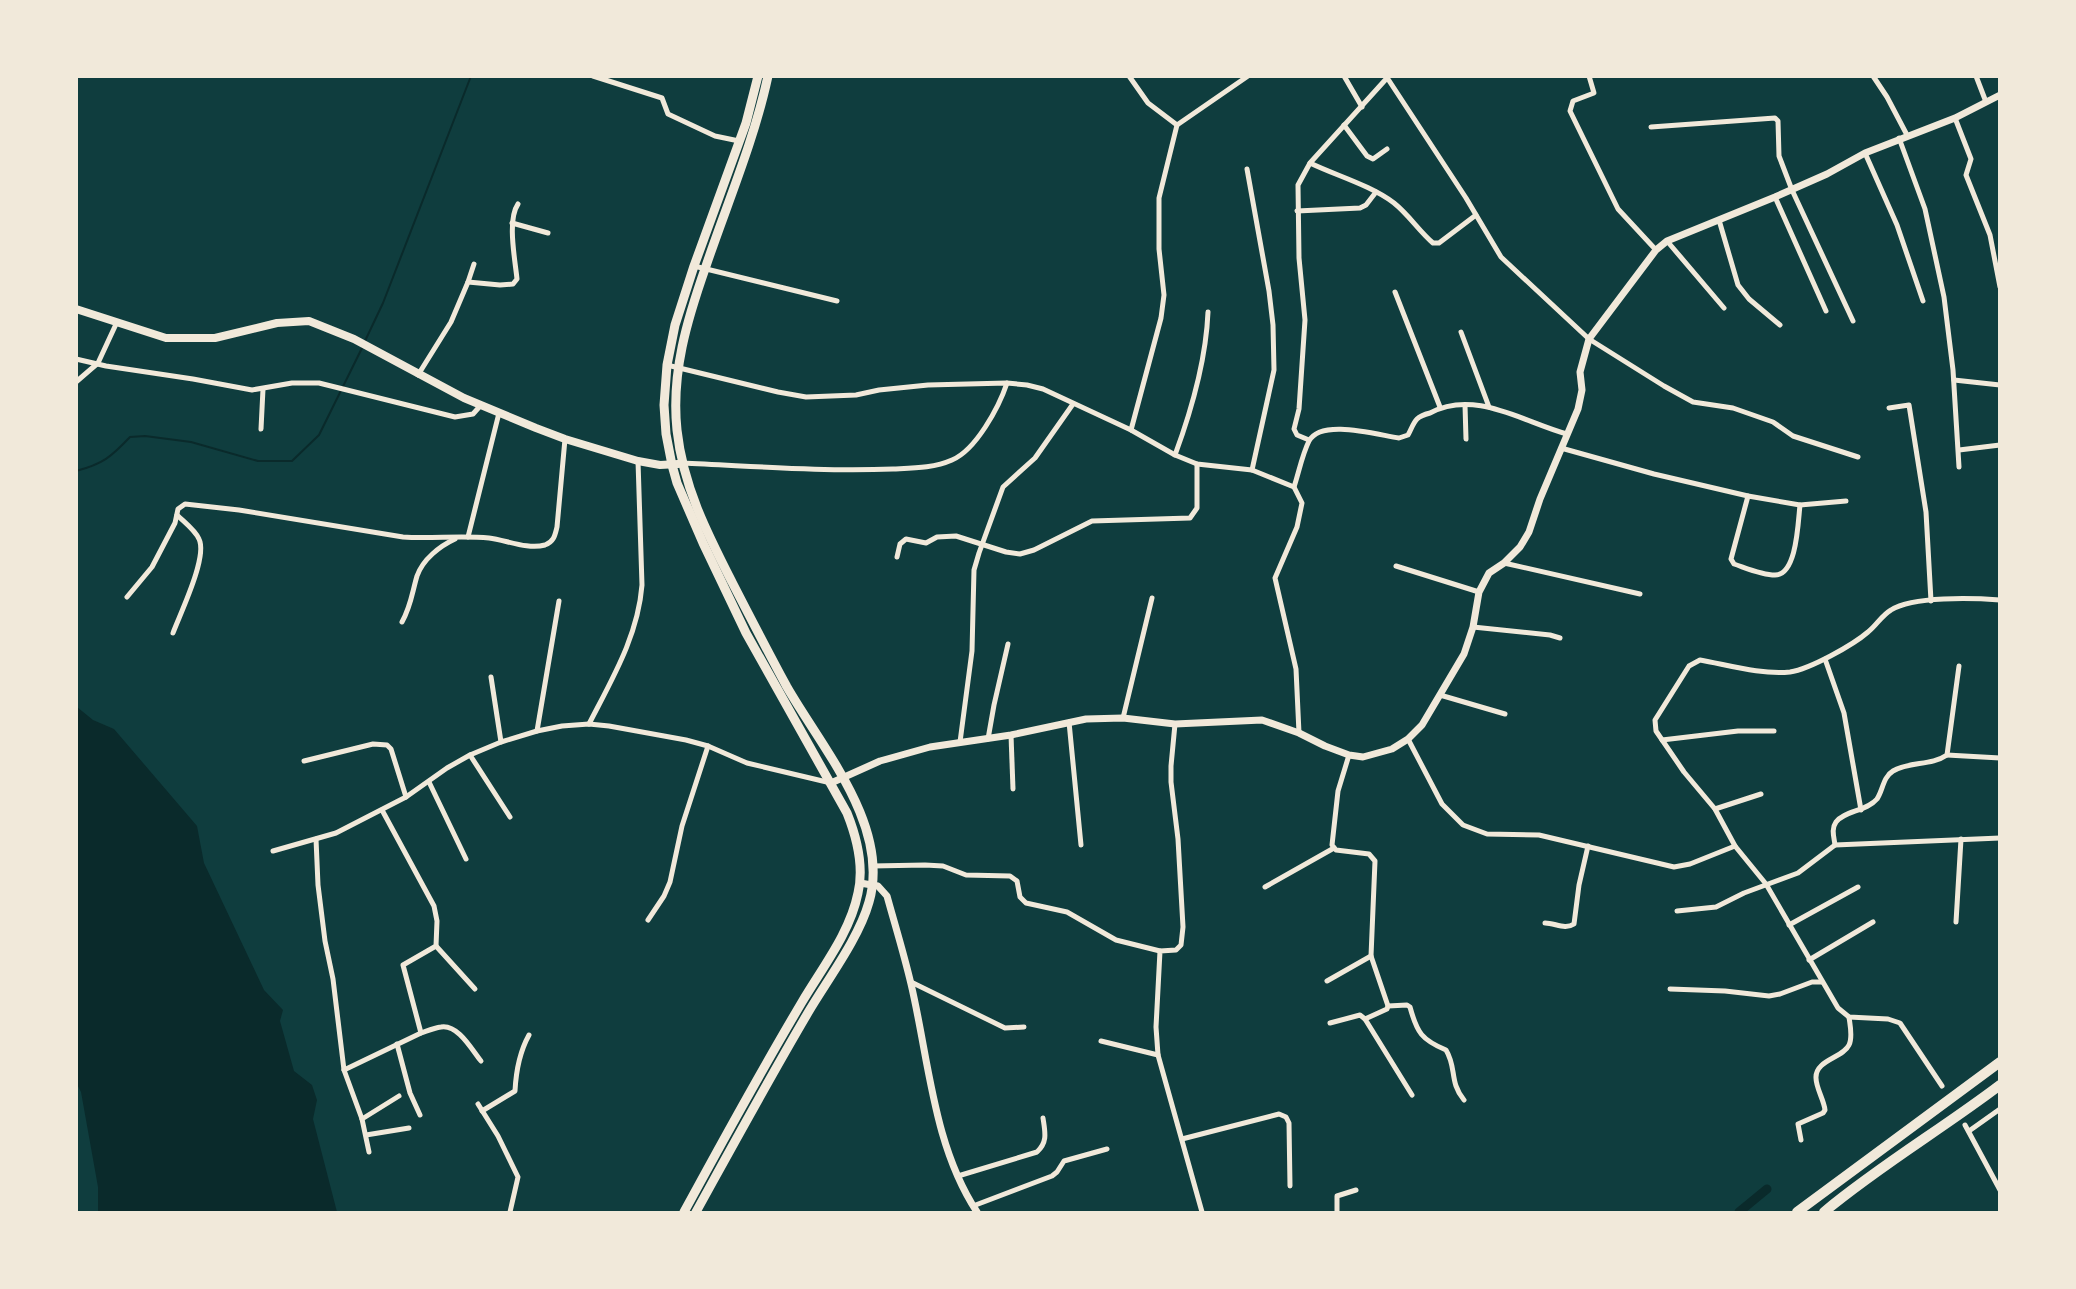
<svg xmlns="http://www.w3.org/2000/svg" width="2076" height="1289" font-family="Manrope,sans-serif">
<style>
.water{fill:#0a2a2b}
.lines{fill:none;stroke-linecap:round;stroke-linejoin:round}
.stream{stroke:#0a2a2b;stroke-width:2}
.canal{stroke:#0a2a2b;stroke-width:9}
.minor{stroke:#f1e9da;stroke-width:5}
.tertiary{stroke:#f1e9da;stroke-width:7}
.primary{stroke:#f1e9da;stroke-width:8}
.trunk{stroke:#f1e9da;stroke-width:9}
.motorway{stroke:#f1e9da;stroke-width:10}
</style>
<rect width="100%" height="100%" fill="#0f3d3e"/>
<path class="water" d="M77,707l16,13 21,9 83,97 7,37 60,127 19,20 -3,11 14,50 18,14 5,15 -4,19 24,93h-239v-25l-17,-95 -5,-10z"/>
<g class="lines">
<g class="stream">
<path d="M365,341l18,-38 88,-227"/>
<path d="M76,471c27,-7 35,-14 54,-34l15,-1 46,6 67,19h34l27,-26 44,-89"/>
</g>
<path class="canal" d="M1739,1212l28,-23"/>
<g class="minor">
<path d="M593,76l69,22 6,16 47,22 24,5"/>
<path d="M1129,76l19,27 29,22 71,-49"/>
<path d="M1344,76l18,31"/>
<path d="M1386,76l80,122 35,59 88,82 75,47 29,16 40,6 40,14 20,14 65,21"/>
<path d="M1589,76l5,17 -21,8 -3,10 48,98 38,41"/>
<path d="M1873,76l14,21 20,38"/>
<path d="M1976,76l10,26"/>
<path d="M1955,118l16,41 -5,16 24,60 10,52"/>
<path d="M1344,125l23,31 6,3 14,-10"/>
<path d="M1651,127l124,-9 3,3 1,35 13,34 61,131"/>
<path d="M1899,138l26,71 19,88 9,73 6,97"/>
<path d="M1865,153l32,72 26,76"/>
<path d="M1310,163c27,13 60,22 84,40 15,12 25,28 39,40h6l37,-28"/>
<path d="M1247,169l22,122 4,34 1,45 -22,100"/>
<path d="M1775,197l51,114"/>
<path d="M1297,211l63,-3 6,-3 10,-13"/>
<path d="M1719,220l19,65 11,14 31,26"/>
<path d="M512,223l36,10"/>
<path d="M1667,241l57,67"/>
<path d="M694,266l143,35"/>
<path d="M468,282l32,3 13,-1 4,-5c-2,-20 -10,-59 1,-75"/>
<path d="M1395,292l45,115"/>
<path d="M1461,332l28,75"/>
<path d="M76,359l30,7 87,13 59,11 40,-7h27l136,34 18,-3 8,-9"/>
<path d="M667,365l111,27 28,5 50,-2 23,-5 49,-5 79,-2 20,2 16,4 88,41 44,25 22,9 55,6 42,17"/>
<path d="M418,375l33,-53 17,-40 6,-18"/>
<path d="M1954,380l46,5"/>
<path d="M76,382l22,-19 19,-41"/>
<path d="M1465,405l1,34"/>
<path d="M1889,408l20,-3 17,107 5,89"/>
<path d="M261,429l2,-40"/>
<path d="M1131,430l30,-112 3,-23 -5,-46v-51l18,-73"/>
<path d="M1309,440l-12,-5 -3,-6 5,-20 6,-89 -6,-62 -1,-73 12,-22 77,-85"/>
<path d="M1561,448l93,26 94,22 52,9 46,-4"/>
<path d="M1959,450l41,-5"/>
<path d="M1175,455c17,-46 31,-94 33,-143"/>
<path d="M682,463c71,3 141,9 211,6 20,-1 41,-1 59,-9 24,-10 47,-53 55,-77"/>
<path d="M1748,496l-17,63 3,5c12,4 28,11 41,11 22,0 23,-53 25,-70"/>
<path d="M468,537l31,-124"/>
<path d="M897,557l3,-13 6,-5 20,4 11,-6 19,-1 50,16 14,2 14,-4 58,-29 98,-3 7,-10v-44"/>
<path d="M1504,563l136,31"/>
<path d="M1396,566l83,26"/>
<path d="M127,597l25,-30 23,-44 3,-14 7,-5 54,6 164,27c29,2 57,-2 86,1 17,2 39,12 56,7 9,-3 10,-10 12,-18l8,-88"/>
<path d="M402,622c9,-16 10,-29 15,-46 6,-17 23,-30 38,-37"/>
<path d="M1473,627l77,8 10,3"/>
<path d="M173,633c7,-19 35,-76 26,-94 -4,-9 -15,-17 -22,-24"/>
<path d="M1825,659l19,54 17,97"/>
<path d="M1959,666l-12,89c-16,11 -37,6 -54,16 -10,6 -10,19 -16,28 -10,12 -33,12 -41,23 -5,7 -2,15 -1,23l165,-7"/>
<path d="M491,677l10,65"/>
<path d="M1440,695l65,19"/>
<path d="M1123,718l29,-120"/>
<path d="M1069,722l12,123"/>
<path d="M589,724c23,-45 49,-88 53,-139l-4,-124"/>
<path d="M1175,724l-4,42v16l7,57 5,88 -2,18 -5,5 -16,1 -4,76 2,28 44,157"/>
<path d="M537,731l22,-130"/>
<path d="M1299,733l-3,-64 -21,-91 22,-51 5,-24 -8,-16c5,-15 8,-32 15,-46 12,-23 69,-6 90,-3l9,-3c3,-5 5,-12 9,-16 3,-3 9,-5 13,-6 45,-24 93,9 137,21"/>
<path d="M1011,735l2,54"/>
<path d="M988,739l6,-34 14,-61"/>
<path d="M1408,739l34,65 21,21 24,9 52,1 135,32 16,-3 45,-18 31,38 72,124 11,9 39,2 12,4 42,63"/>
<path d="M1662,740l76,-9h36"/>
<path d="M960,742l12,-91 2,-81 5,-17 24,-66 32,-29 38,-54"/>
<path d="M470,755l40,62"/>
<path d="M1349,755l-11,36 -6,54 4,5 33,4 6,7 -4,95 17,50 -1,3 -22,10 47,76"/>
<path d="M1947,755l53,3"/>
<path d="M304,761l69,-17 14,1 4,4 15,48"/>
<path d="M429,782l37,77"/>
<path d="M1715,809l46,-15"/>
<path d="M316,839l2,46 7,56 8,38 11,91 18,49 7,33"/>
<path d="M1735,846l-20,-37 -31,-37 -28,-41 -1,-11 34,-54 11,-6c28,5 61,15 90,12 20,-3 63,-27 78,-40 8,-6 14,-17 23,-22 22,-14 82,-12 109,-10"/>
<path d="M273,851l63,-18 70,-36 41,-29 23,-13 31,-13 36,-11 25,-5 27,-2 20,2 77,14 22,6 39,17 84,20"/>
<path d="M872,866l53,-1 18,1 23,9 44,1 7,5 3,16 6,6 41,9 49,28 44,11"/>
<path d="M1265,887l69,-39"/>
<path d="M1677,911l39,-4 28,-14 54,-20 37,-28"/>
<path d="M648,920l16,-24 6,-14 12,-56 26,-80"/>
<path d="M1956,922l5,-83"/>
<path d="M1545,923c10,0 20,7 29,1l5,-39 9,-39"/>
<path d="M1789,925l69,-38"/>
<path d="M436,946l39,43"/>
<path d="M1809,960l64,-38"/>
<path d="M1327,981l44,-25"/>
<path d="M911,982l94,46 19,-1"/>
<path d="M1670,989l55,2 44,5 11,-2 32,-12h10"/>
<path d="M1388,1006l19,-1 3,2c7,26 12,33 36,43 11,18 3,32 18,50"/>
<path d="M1330,1023l30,-8 5,4"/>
<path d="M421,1033c6,-2 13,-5 20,-6 17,-3 31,23 40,34"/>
<path d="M1101,1041l57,14"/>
<path d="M397,1044l13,49 10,22"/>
<path d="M344,1070l77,-37 -18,-68 33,-19 1,-25 -3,-15 -52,-96"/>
<path d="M478,1104l20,32 20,41 -8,35"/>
<path d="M482,1111l33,-20c1,-20 4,-38 14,-56"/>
<path d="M362,1119l37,-23"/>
<path d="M1965,1125l35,65"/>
<path d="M1969,1131l31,-22"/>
<path d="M366,1135l43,-7"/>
<path d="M1182,1139l97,-25 7,3 3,6 1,63"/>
<path d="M1801,1140l-3,-16 25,-11 2,-3c-1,-10 -9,-22 -9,-32 -1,-18 27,-20 33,-33 4,-8 1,-20 0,-28"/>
<path d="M958,1176l79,-24c11,-10 8,-20 6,-34"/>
<path d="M973,1206l79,-30 5,-4 7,-11 43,-12"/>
<path d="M1337,1212v-16l19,-6"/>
</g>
<g class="tertiary">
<path d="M831,783l49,-22 50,-14 81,-12 75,-16 37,-1 52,6 87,-4 37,13 26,13 24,9 14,2 29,-8 16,-10 14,-14 42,-71 9,-27 6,-35 10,-19 15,-10 16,-16 9,-15 11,-33 38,-90 4,-19 -2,-18 9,-33 67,-89 11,-9 108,-44 52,-23 38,-21 90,-35 45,-23"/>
<path d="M860,883l18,3 9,10c8,29 17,58 24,88 18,76 22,161 66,228"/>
</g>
<path class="primary" d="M76,309l90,29h49l62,-15 32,-2 45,18 110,59 72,30 29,11 73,22 22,4 18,-1"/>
<g class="trunk">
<path d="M684,1212c38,-70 77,-141 118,-210 20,-34 48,-69 56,-109 6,-26 -1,-55 -11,-80l-101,-180 -43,-90 -26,-60 -5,-18 -6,-31 -2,-29 3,-40 8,-40 19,-59 52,-143 12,-47"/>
<path d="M696,1212c37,-67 74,-135 113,-201 19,-32 50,-73 60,-109 22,-75 -47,-154 -82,-215 -19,-35 -37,-70 -55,-105 -25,-49 -49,-96 -55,-152 -6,-57 10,-110 29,-164 21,-62 48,-125 62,-190"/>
</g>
<g class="motorway">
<path d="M1797,1212l203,-150"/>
<path d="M1824,1212c55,-46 118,-83 176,-127"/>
</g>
</g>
<rect width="2076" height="1289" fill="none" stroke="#f1e9da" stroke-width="156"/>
</svg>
